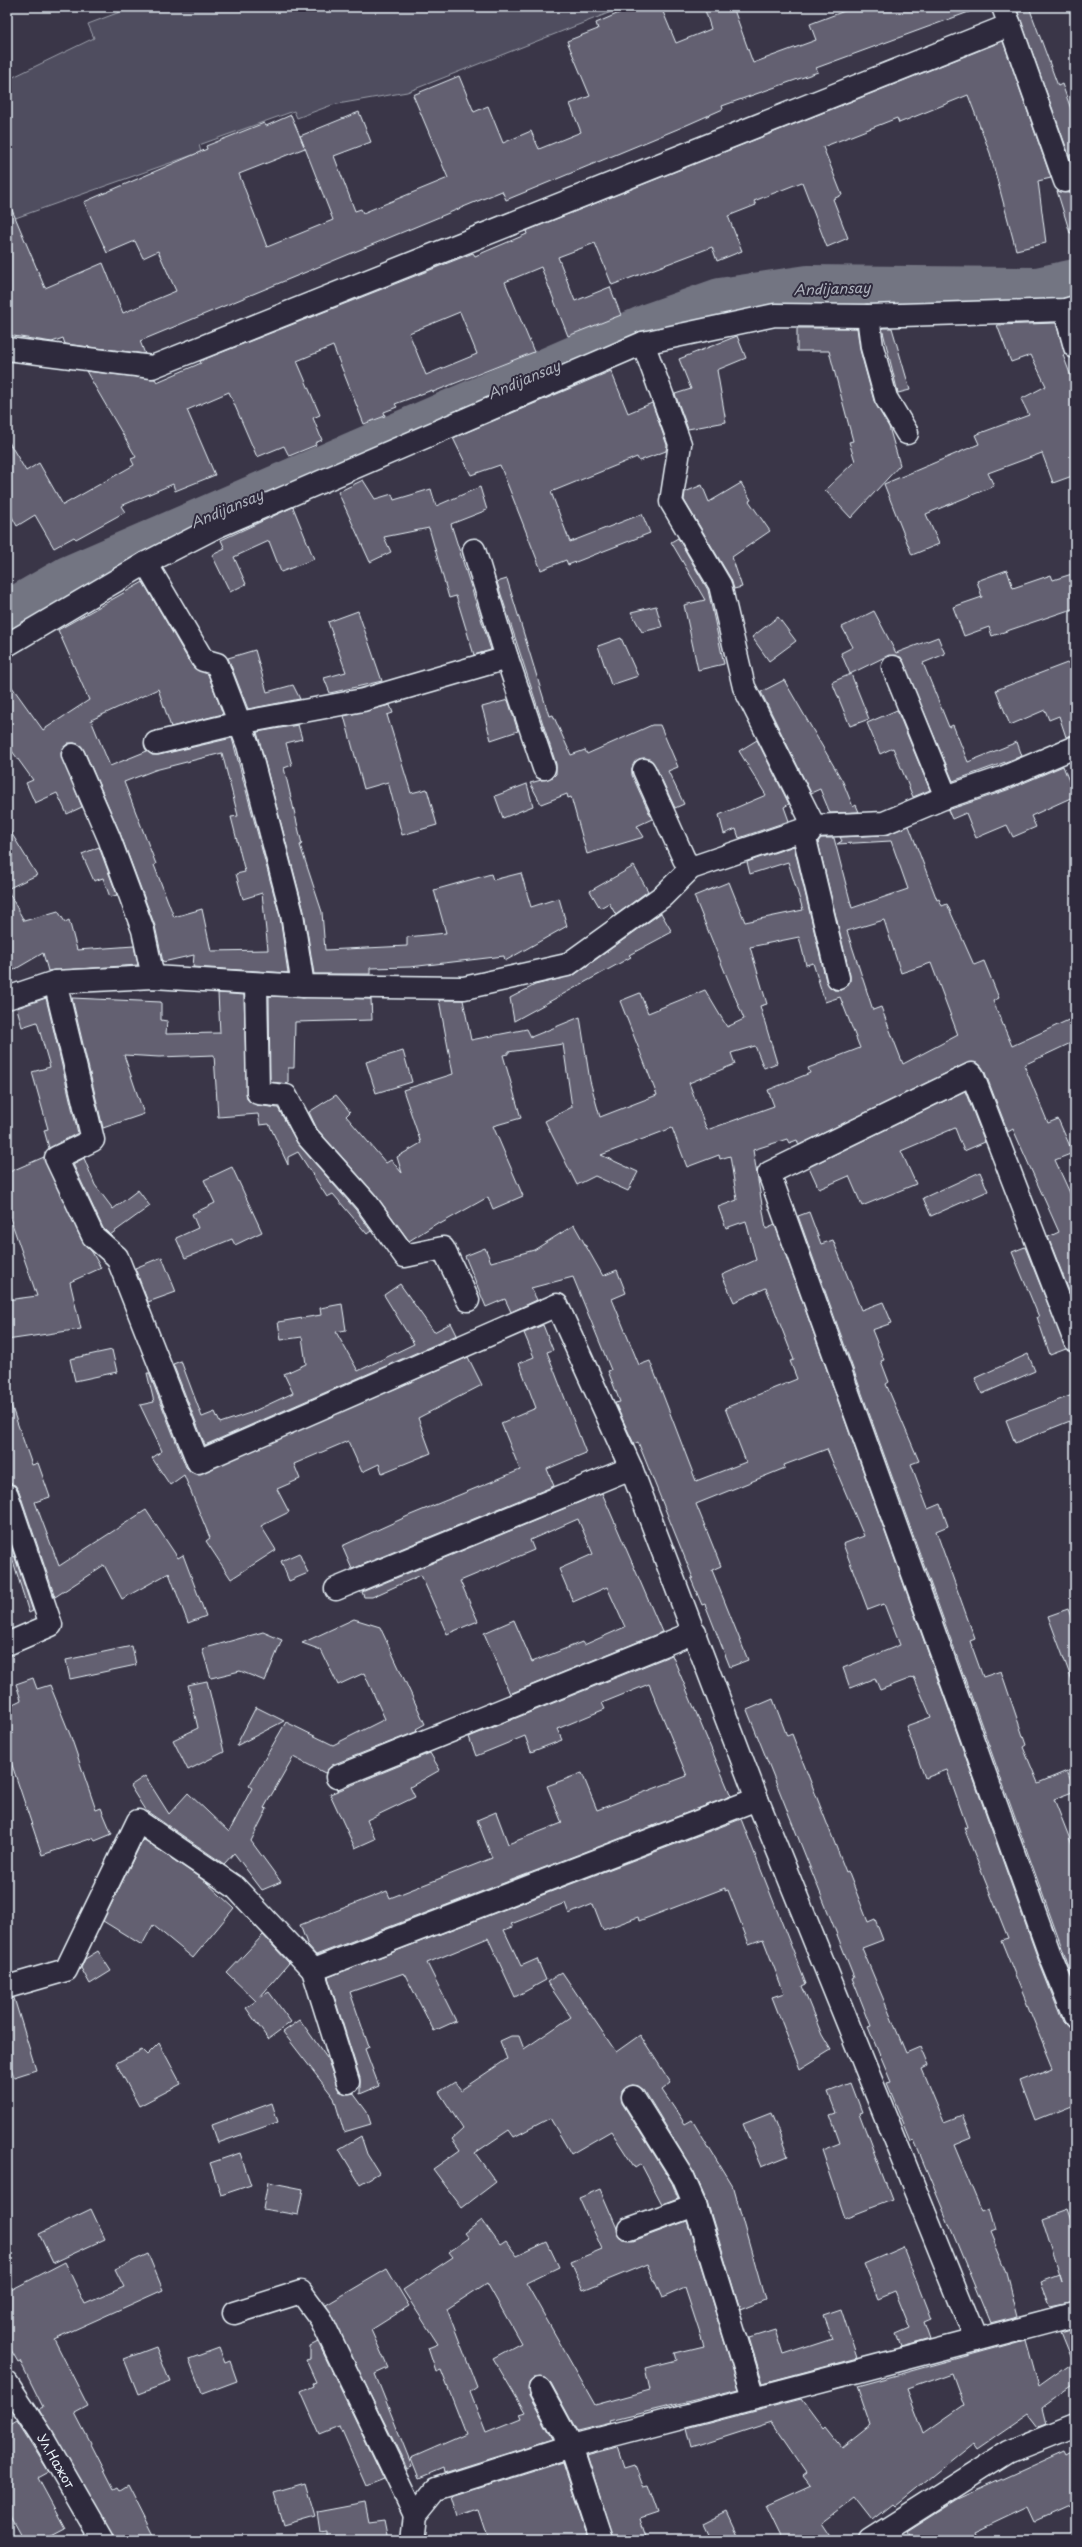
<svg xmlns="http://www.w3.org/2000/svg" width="1082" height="2547" font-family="'Playpen Sans',sans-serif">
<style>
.green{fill:#504e5f;stroke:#9ca0ac}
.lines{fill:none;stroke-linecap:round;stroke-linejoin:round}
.river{stroke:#737482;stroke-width:44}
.building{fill:#636171;stroke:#e8f1f8;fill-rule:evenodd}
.minor-casing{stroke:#e8f1f8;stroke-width:25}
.minor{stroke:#2f2a3d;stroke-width:22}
.labels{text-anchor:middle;stroke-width:4;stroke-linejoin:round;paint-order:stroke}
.street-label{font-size:13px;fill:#e8f1f8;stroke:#2f2a3d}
.water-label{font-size:14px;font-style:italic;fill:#aeb2bd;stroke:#2f2a3d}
</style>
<rect width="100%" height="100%" fill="#3a3648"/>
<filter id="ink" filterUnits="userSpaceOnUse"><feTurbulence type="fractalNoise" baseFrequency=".025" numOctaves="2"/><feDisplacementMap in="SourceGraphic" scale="8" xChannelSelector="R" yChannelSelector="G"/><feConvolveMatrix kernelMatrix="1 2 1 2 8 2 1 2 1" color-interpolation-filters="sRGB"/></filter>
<g filter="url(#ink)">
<path class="green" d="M133,7h491l-217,85 -75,13 -35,13 -3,-7 -95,34 2,7 -194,69v-141l87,-42 -6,-14z"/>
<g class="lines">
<path class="river" d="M7,613l61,-35 584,-254 68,-24 88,-13 229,2 38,-8"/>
</g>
<g class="building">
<path d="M633,7h28l15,36 35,-14 -7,-22h29l20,56 63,-23 -6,-16 45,-17h122v2l-161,59 2,4 -96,34 1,3 -43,19 -174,72 -4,-9 -220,91 -142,59 5,13 -80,-10 -2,-6 -11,4 -45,-7v-137l38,90 58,-25 20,50 53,-22 -18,-40 -15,7 -8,-17 -28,12 -23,-51 123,-53 -1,-3 58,-23 2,3 25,-11 13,31 -4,-10 59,-24 12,30 -37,14 21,55 6,-2 2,4 85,-35 -35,-83 46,-19 15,36 14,-6 15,37 28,-12 8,18 42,-17 -11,-28 20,-8 -23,-55 31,-12 -2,-6zM305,148l28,72 -66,27 -28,-73z"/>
<path d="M1016,7h13l29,79 4,-2 13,36v52z"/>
<path d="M1003,41l48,137 -13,3 8,62 -30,7 -26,-97 -22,-58 -69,28 -2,-5 -74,29 19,48 -9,4 15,39 -21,9 -25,-65 -48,19 2,4 -28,11 14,35 -25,10 -5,-14 -100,38 -17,-42 -37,14 17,44 35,-14 11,28 -53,21 -27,-69 -36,15 29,70 -101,40 -1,-2 -37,14 2,3 -13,5 1,4 -21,8 -31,-78 -36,15 23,54 -7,3 9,22 -7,3 1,2 -27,11 -5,-10 -27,11 -28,-65 -42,18 28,65 -40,16 -2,-7 -52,22 4,6 -49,27 -2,-2 -20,11 -19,-33 -18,11 -10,-18v-69l19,32 13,-8 24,42 71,-40 -3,-6 5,-2 -50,-86 69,8 2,3 44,-19 -1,-2 273,-108 2,3 52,-22 -1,-3zM460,312l17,42 -51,21 -17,-42z"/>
<path d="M1075,188v44l-5,1 -13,-42 12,2z"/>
<path d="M1056,323l9,31 -2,1 12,32v88l-22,8 -11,-30 -54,20 6,13 -68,28 13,30 -27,11 -28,-71 95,-40 -4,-9 54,-20 -8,-16 25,-13 -15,-31 -20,7 -14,-37z"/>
<path d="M797,328h60l3,22 14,51 15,26 11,38 -49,53 -26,-28 30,-29 -6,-19 4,-1 -24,-90h-32z"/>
<path d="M882,328h10l18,62 -12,3z"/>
<path d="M737,336l9,22 -29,12 9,52 -38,7 -13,-35 16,-5 -12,-30z"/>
<path d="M611,371l17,42 24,-10 15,42 -1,6 -27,10 -2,-4 -86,35 19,50 72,-28 8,19 -82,32 -2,-5 -25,10 -41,-105 -29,10 -18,-37z"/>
<path d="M363,480l12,19 17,-5 2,6 37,-11 5,17 44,-19 7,23 -36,14 40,126 -17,5 -18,-59 -7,2 -20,-70 -45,9 7,15 -21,10 -32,-70z"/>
<path d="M741,483l10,17 -2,1 21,30 -38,26 10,30 -8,2 -3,-10 -47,-79 1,-8 17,-7 7,17z"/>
<path d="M293,507l21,52 -33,13 -12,-31 -35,16 12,27 -16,8 -18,-37 13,-6 -4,-9z"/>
<path d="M678,538l30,52 16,74 -26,6 -14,-65 21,-5 -34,-58z"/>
<path d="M1007,570l6,18 38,-13 2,5 22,-7v35l-83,28 -3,-9 -25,9 -11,-29 29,-10 -5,-16z"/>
<path d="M507,579l42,137 4,-1 18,40 14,-5 2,4 65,-29h8l18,42 -10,4 16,33 -9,4 -20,-43 -9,-7 -7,1 -7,9v7l20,44 -15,7 7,11 -57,17 -16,-57 -3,1 -1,-4 -26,10 -11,-21 23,-6 3,-3v-10l-59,-182z"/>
<path d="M143,582l49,84 16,8 15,40 -52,13 -13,-38 -67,31 19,46 37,-15 5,4h7l73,-17 48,179 8,56 -95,-6 1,-12 -31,7 -8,-36 -35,-93 -36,-83 -9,-7h-7l-7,10 21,54 -15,7 -10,-21 -22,10 -9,-20 7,-3 -26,-36v-64l36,50 46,-30 -31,-70zM222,753l16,63 -7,1 14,55 -9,2 7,25 19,-6 6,57 -57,1 -9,-42 -28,8 -20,-52 2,-1 -32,-82 31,-12z"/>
<path d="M656,606l6,21 -20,5 -11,-20z"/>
<path d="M358,611l24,70 -52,12 -6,-15 22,-6 -18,-50z"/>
<path d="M874,611l22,42 42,-16 7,17 -22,9 26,64 4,-2 15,37 49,-20 5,14 -69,25 -52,-124 -12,-2 -39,19 -9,-21 12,-6 -11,-20z"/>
<path d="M778,617l18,24 -27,20 -17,-24z"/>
<path d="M621,638l17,38 -27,9 -13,-39z"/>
<path d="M255,650l12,42 26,-7 7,14 -52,10 -20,-51z"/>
<path d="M1075,660v75l-9,2 -7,-21 -10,4 -4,-10 -35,15 -14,-35z"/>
<path d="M851,674l18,45 -19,7 -18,-44z"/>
<path d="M784,680l59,102 10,25 3,-2 3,7 -29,1 -10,-24 -9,4 -50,-101z"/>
<path d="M508,700l10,31 -27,9 -9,-33z"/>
<path d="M390,705l3,8 -6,2 24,78 16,-4 10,36 -35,10 -14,-53 -24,7 -20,-73z"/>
<path d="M897,710l33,80 -17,7 -20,-49 -13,6 -13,-31z"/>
<path d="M298,725l4,14 -16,4 6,22 -8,3 18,76 -2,1 22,67 3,38 82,-4v-9l39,-4 -12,-43 57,-16 2,6 28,-7 10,34 28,-9 8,28 -62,35 -1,-5 -94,11 -40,1v6h-56l-10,-63 -47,-179z"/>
<path d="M757,740l32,64 -5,3 5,14 -50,17 -3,-9 -12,5 -5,-19 47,-20 -27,-44z"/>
<path d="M1063,766l12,30 -44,20 5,11 -23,10 -6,-12 -31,13 -10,-25 -14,6 -4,-9 59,-20z"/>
<path d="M527,784l6,22 -30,12 -8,-22z"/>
<path d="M7,826l30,49 -30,14 17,32 34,-10 7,11 4,-2 8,30 57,-4 4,19 -90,6 -5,-18 -36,21z"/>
<path d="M909,826l28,74 2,-1 3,7 5,-2 27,61 10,-4 15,37 -6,3 19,45 63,-29v24l-51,24 24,58 10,-4 15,34 -18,7 20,44v102l-27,-69 11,-5 -46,-103 -5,3 -24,-62 -5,-6 -12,-1 -168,82 -2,-5 -8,3 -2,-4 -34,11 13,79 9,-4 263,734 25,63 5,5 7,2v75l-40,16 -15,-39 33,-13 -52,-128 7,-2 -44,-110 3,-1 -20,-57 -22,8 -19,-52 25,-9 -17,-40 -34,13 -5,-12 -25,10 -7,-20 57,-23 -16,-41 -16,6 -25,-66 21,-8 -37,-87 -43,16 1,3 -89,36 25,62 -9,4 36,90 -18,7 -25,-63 -3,1 -11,-26 2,-1 -55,-136 -4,2 -19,-41 5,-1 -12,-31 3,-1 -38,-93 -42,11 6,12 -26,12 -6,-13 -19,8 -21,-51 20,-8 6,14 43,-12 40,-25 29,51 14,-6 9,23 -14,6 27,66 11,-4 46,120 50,-19 -21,-54 72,-29 -7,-18 4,-1 -28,-72 -32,14 -12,-27 34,-15 -10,-39 -20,7 -8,-21 19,-7 -7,-44 -10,3 -1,-4 -32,12 -15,-39 -71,27 37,17 -10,19 -33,-15 -18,9 -32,-64 27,-14 -9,-63 -55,8v2l-5,1 18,63 -28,8 30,70 -30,13 -5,-12 -48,27 -1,-2 -30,19 -34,-47 -58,-65 -8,-17 27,-17 14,17 -4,4 40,47 5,-3 11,13 -5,-16 24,-14 -18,-53 50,-16 -14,-74h24l8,40 56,-11 4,8 49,-20 10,64 10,36 57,-22 -37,-94 20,-8 8,20 57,-23 22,37 17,-8 -50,-123 35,-14 16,40 58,-12 -15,-48 -38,12 -3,-12 47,-16 32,135 8,9h7l9,-8v-7l-32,-133 3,-4h13l18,70 56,-19 -17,-48 -54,3 5,-3 -2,-4 45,-2zM884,920l17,53 30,-10 27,72 -55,29 -22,-57 -8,3 -26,-79zM799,937l7,28 7,-2 12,39 15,-5 20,51 -52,20 2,5 -42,17 6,16 -67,24 -18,-47 46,-19 -4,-11 24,-7 9,22 13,-5 -17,-57 7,-2 -17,-57z"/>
<path d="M99,847l18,48 -7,2 -7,-19 -9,3 -12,-27z"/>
<path d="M634,866l14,25 -32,24 -7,-12 -9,5 -10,-17z"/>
<path d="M661,913l11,19 -43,23 2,2 -117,64 -4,-23 25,-13 39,-10z"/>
<path d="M218,993l26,2 3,104 9,6 22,3 20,36 58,66 15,21 -4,3 -34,-40 -6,3 -29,-45 -10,5v8l-19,-41 -9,1 -2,-11 -40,3 -4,-62 -55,2 -35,-2 20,59 -41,14 -31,-130 89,4v18l6,1 -1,13 54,-1z"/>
<path d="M269,996l102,3 1,21 -77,2 -1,46h-6v16l-18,-2z"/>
<path d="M46,998l32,135 -29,15 -5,-18 4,-1 -16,-57 18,-5 -13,-45 -15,5 -5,-19z"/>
<path d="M403,1051l9,31 -36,11 -10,-31z"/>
<path d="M965,1091l20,51 -21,9 -9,-23 -54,23 15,33 -54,22 -13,-30 -30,13 -10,-22z"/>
<path d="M44,1157l38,84 10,11 9,16 -31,14 11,47 -74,11v-40l30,-4 -30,-87v-36z"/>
<path d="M84,1158l11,27 18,24 25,-19 12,16 -40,29 -7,-7 -30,-64z"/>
<path d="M232,1167l30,65 -27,13 -3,-6 -47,19 -9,-20 22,-10 -6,-14 23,-11 -11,-23z"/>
<path d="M980,1172l8,19 -57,25 -8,-18z"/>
<path d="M809,1212l12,32 12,-4 28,70 22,-8 9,21 -20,7 12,30 -3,1 8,21 -3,2 33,77 -8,3 17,45 12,-5 8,22 -12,5 39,108 -5,2 13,36 18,-6 25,74 -3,2 15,36 29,-12 8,20 -21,8 21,53v132l-277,-768z"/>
<path d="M1025,1247l41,102 -16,6 -13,-38h2l-27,-65z"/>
<path d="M162,1257l14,35 -28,10 -13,-34z"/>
<path d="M400,1284l34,48 17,-9 6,12 -252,110 -32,-81 8,-3 21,56 13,-5 5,11 30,-10 43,-20 -9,-19 22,-10 -4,-27 -21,3 -3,-18 43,-7 -1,-7 22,-4 4,26 -10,2 22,39 56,-27 -30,-49z"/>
<path d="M543,1325l10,25 -6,2 39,101 -39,16 7,17 -202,83 -10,-23 66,-30 112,-46 -19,-47 35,-15 -17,-45 15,-6 -10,-24z"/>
<path d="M112,1350l5,22 -42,9 -5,-22z"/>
<path d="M1028,1354l7,17 -53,23 -7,-16z"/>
<path d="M468,1357l14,28 -64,33 13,35 -49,20 -3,-9 -17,8 -14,-31 -54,23 6,15 -23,10 12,23 -28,14 15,24 -45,29 -25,-38 4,-3 -26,-63 -14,10 -18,-27 10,-7 -22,-46 14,-3 -7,-29h2l37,94 5,5 6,2z"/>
<path d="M1075,1394v25l-60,24 -9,-23z"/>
<path d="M7,1402h3l22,63 6,-2 12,34 -15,5 24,64 87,-56 32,48 5,-3 23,61 -18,7 -19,-50 -47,26 -18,-34 -49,32 -36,-106 -4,-6 -8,-2z"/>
<path d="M602,1493l60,139 -152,62 -26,-61 30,-13 18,42 50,-20 2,3 41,-18 -18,-40 -34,15 -14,-33 34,-15 -15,-35 -48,21 4,10 -74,31 18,40 -31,13 -26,-59 -49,22h-8l-2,-5z"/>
<path d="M7,1534l26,77 -4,2 -22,-72z"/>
<path d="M299,1553l9,20 -19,8 -8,-20z"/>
<path d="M1068,1609l7,19v54l-2,1 -25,-67z"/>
<path d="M354,1619l26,8 45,97 -9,5 2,2 -86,34 -7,8 -32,-16 -29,51 3,1 -16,32 30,41 -19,8 -28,-37 -10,11 -79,-54 -15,-24 15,-10 24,38 19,-21 41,39 23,-44 -3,-2 37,-64 47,23 52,-26 -21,-46 -26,12 -17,-35 -19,-7z"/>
<path d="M263,1632l19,8 -17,41 -25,-10 -29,7 -9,-29z"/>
<path d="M132,1646l4,19 -66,14 -4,-19z"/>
<path d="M672,1655l59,141 -415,159 -8,-9 -8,-21 87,-34 3,7 102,-40 -15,-38 19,-8 12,32 54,-21 -15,-37 35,-13 15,37 90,-34 -38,-92 -47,19 3,6 -48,20 5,11 -31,12 -6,-16 -49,20 -7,-19z"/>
<path d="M33,1678l4,11 13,-4 21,52 25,73 5,-2 11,26 -17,7 -2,-3 -51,17 -35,-105v-43l14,-7 -5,-16z"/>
<path d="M207,1681l17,71 -36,18 -15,-30 25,-12 -10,-43z"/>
<path d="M773,1699l14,37 5,-2 54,138 2,-1 20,51 7,-3 8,21 -21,8 44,105 14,-6 8,19 -6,3 22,53 18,-7 9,23 -17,7 28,67 7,-3 6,21 -5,2 17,41 11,43 -28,7 -76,-183 -3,1 -24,-58 4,-1 -23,-55 3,-1 -19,-48 2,-1 -107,-267z"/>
<path d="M256,1707l28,14 -48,25z"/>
<path d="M430,1753l10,17 -30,17 5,10 -48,23 8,19 -20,9 -25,-54z"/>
<path d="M741,1819l65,165 -4,2 20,49 9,15 -31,19 -28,-72 12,-4 -21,-54 -14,5 -21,-54 -3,1v-3l-86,33 -1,-4 -35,13 -10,-26 -24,10 -4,-11 -54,21 2,3 -9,3 17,36 16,-7 9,21 -31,17 -27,-59 -61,25 29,58 -22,10 -30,-58 -54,19 19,55 -4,2 14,37 -19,8v-16l-32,-101z"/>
<path d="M143,1839l63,43 28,26 -41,50 -40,-33 -11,20 -39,-24z"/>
<path d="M263,1935l26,28 -29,34 9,-5 22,30 -23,17 -22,-31 10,-7 -29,-28z"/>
<path d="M98,1951l13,20 -21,13 -9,-16 4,-9z"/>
<path d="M562,1972l54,80 24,-17 31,48 -9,7 23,34 7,-4 42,69 31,111 -25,10 -33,-109 -13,-29 -50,-82 -6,-4 -6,-1 -10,6v12l50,80 6,15 -16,6 -21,-40 -6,4 -24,-37 -40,23 -21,-36 -36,19 -5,-7 -34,23 21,29 -34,26 -29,-39 27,-19 -8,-11 11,-10 -24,-37 16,-10 6,8 46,-31 -7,-18 11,-5h8l5,13 47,-32 -24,-35z"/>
<path d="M14,1998l22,72 -22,7 -7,-22v-56z"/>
<path d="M300,2020l27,38 12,33 7,3 7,-1 14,19 4,12 -27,8 -10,-34 -51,-66z"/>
<path d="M159,2043l22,41 -42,22 -23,-43 26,-13 5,5z"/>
<path d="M851,2083l11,29 -3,1 33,87 -47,18 -23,-68 18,-7 -10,-28 6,-2 -8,-21z"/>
<path d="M272,2103l6,19 -60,21 -6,-18z"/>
<path d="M771,2113l17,43 -27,11 -18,-43z"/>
<path d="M361,2136l6,18 12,19 -19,11 -21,-35z"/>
<path d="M240,2153l11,32 -30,10 -11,-32z"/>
<path d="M268,2182l35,7 -5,26 -35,-6z"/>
<path d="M600,2189l22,51 11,1 54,-20 52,168 -130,32 1,2 -33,8 -26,-48 -5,-5h-12l-5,5v12l24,44 -109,34 -1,-5 -24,10 -8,-20 55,-24 -25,-64 -5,2 -8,-24 10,-4 -35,-54 50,-33 -4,-5 20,-14 -4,-5 17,-13 18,25 6,-4 11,15 30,-14 12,25 -33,16 69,122 55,-15 -5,-22 32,-8 -2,-7 29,-7 -19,-58 -23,10 -15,-34 -64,26 -12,-28 31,-13 -23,-51zM487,2283l34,60 -28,15 32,54 -6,2 2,5 -35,14 -16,-41 7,-5 -30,-78z"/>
<path d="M91,2209l14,30 -52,24 -14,-29z"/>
<path d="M1067,2209l8,23v70l-24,5 -10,-25 19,-7 2,7 -20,-64z"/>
<path d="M903,2247l28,72 -7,3 6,17 -29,8 -5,-13 14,-6 -15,-37 -17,7 -14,-34z"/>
<path d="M148,2254l15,36 -109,49 34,67 -13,7 14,27 25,49 4,-2 2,3 8,-5 28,55h-42l-75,-131 4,-2 -23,-46 -2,1 -11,-19v-51l58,-30 20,42 39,-17 -9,-18z"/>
<path d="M387,2269l22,37 -38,24 17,38 -13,6 37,92 -5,2 -81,-163z"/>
<path d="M841,2309l16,49 -94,25 -14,-45 26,-8 8,25 49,-16 -9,-24z"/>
<path d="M1075,2327v57l-32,23 4,16 -8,3 -10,-13 -51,35 -4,-6 -79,64 -2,-2 -20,16 -18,-23 -33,25 12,18h-51l-17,-35 44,-20 -7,-9 4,-3 -35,-51 -81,26 -5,-19 115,-30 23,31 2,-2 15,19 29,-23 -13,-38 168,-46 13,48 35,-25 -13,-32zM952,2373l12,33 -40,28 -17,-45z"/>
<path d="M318,2342l66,137 -18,7 -26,-59 -20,8 -19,-43 13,-6 -1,-3 3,-1 -10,-22 4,-1v-13z"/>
<path d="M156,2347l14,35 -32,12 -14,-35z"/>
<path d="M219,2348l6,15 5,-2 7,20 -35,13 -13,-35z"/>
<path d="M17,2421l32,51 -11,6 27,50 -23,12h-19l-16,-29v-84z"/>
<path d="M618,2447l7,21 10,-3 8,21 5,-1 10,28 -18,6 7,21h-33l-27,-85z"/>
<path d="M1075,2450v53l-40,18 -7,-15 -53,25 4,9h-69l-4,-8 52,-33 106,-48 2,4z"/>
<path d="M563,2462l26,78h-101l-10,-30 -20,7 -6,-20z"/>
<path d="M305,2483l10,34 -31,9 -10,-34z"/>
<path d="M365,2503l4,19 15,-2 4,20h-60v-9l-8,1 -3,-20z"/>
<path d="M726,2512l13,28h-27l-8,-17z"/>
</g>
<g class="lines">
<g class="minor-casing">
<g id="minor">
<path d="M1010,25l55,156"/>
<path d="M1065,310l10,37"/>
<path d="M868,316l4,31 14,51 21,35"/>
<path d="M643,343l37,101 -9,58 49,83 24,102 70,139 -9,13 33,139"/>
<path d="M7,349l145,18 858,-342 -7,-18"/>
<path d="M474,550l33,108 37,110"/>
<path d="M146,563l57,97 14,4 31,81 44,169 11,72"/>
<path d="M7,645l139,-82 70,-36 427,-184 132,-28 93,1 197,-6 10,-3"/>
<path d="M893,667l53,130"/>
<path d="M156,743l83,-20 124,-23 144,-42"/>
<path d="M73,755l36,83 34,92 10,47"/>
<path d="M644,770l40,89 7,9"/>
<path d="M55,982l38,158 -37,18 37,78 24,21 81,205 359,-157 74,163 126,331 219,541"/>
<path d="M256,984l2,109 28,3 21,40 59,66 39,54 38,-8 25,52"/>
<path d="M7,998l48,-16 98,-5 150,9 161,2 103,-23 96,-69 28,-28 123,-42 70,-3 62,-26 56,-19 73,-31"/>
<path d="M1075,1341l-103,-267 -203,99 281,782 25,62"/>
<path d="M7,1495l44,130 -44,19"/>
<path d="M336,1589l295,-121"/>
<path d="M337,1777l358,-145"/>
<path d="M313,1970l35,112"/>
<path d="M7,1987l59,-17 72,-149 97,66 78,83 444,-171"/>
<path d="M633,2097l50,80 12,28 59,192"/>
<path d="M629,2229l66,-24"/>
<path d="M234,2313l67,-21 20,27 94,196"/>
<path d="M7,2383l35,53 60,104"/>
<path d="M540,2389l31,57 31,94"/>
<path d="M412,2540l3,-25 21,-26 135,-43 504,-132"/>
<path d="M870,2540l138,-88 67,-27"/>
</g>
</g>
<use href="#minor" class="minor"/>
</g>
</g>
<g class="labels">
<g class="street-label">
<text transform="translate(56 2461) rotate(60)" y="5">Ул.Нажот</text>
</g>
<g class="water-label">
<text transform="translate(832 289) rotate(-2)" y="5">Andijansay</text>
<text transform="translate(524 380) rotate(-23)" y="5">Andijansay</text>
<text transform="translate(227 509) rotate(-23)" y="5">Andijansay</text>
</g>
</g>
<rect width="1082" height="2547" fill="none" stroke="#2f2a3d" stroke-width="24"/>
<rect x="12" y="12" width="1058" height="2523" fill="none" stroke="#e8f1f8" stroke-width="1.5" filter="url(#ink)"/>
</svg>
